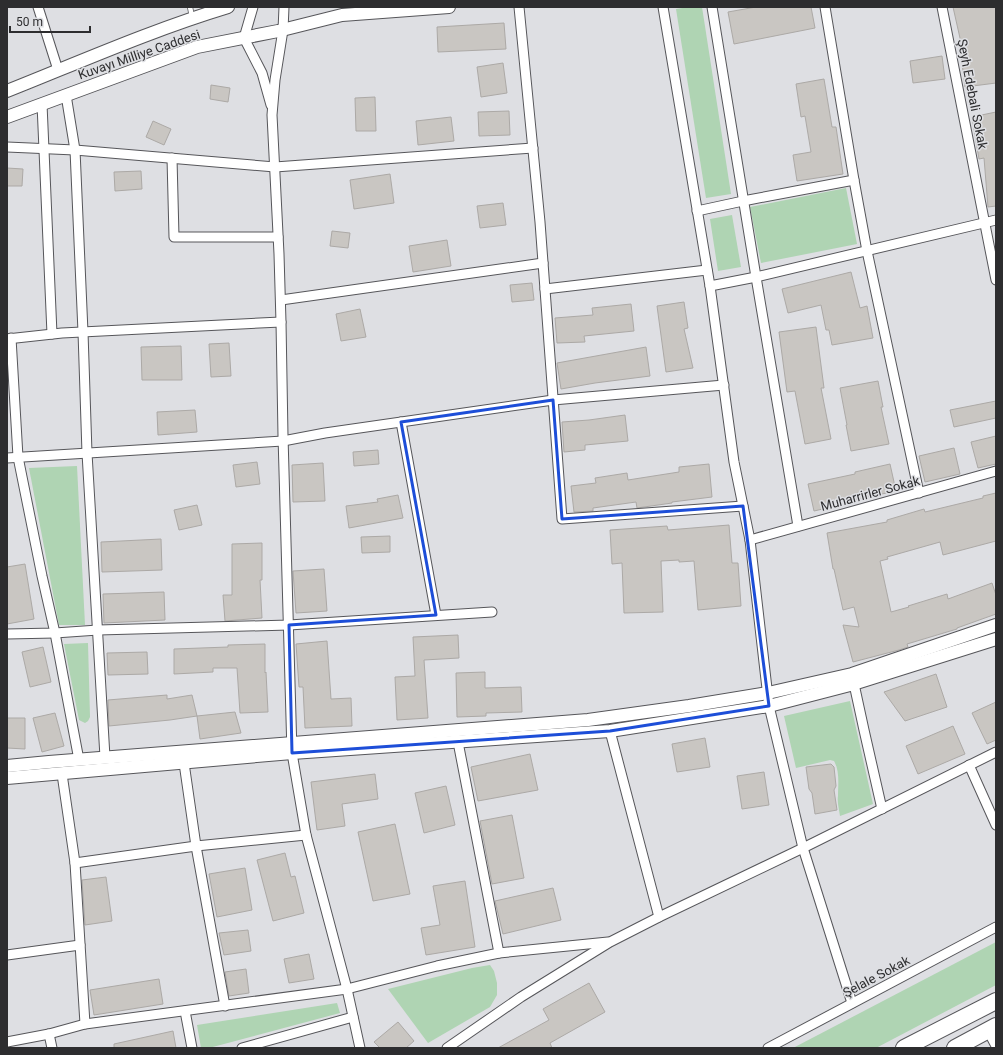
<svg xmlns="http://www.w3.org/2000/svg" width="1003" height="1055" font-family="Roboto,sans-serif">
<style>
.green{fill:#afd4b3}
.building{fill:#c9c6c2;stroke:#aca9a6}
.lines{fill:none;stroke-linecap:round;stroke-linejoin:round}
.lane-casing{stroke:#56565a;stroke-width:6}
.street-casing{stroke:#56565a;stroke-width:11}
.secondary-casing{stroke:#56565a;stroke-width:14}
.highway-casing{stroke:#56565a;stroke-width:18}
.lane{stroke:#fff;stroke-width:4.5}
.street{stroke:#fff;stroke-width:9}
.secondary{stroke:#fff;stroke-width:12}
.highway{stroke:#fff;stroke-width:16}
.marked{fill:none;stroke:#1d4ed8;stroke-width:3;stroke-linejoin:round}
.labels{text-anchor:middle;stroke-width:3;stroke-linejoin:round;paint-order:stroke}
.street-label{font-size:13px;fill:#2d2d2f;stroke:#dedfe3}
</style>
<rect width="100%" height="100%" fill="#dedfe3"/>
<g class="green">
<path d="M689,7h13l29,187 -25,4 -30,-189z"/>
<path d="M846,188l11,56 -96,19 -11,-56z"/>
<path d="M732,215l9,52 -23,4 -8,-52z"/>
<path d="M77,466l8,159h-26l-30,-157z"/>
<path d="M88,643l2,74 -2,4 -3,2 -6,-3 -15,-76z"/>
<path d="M850,701l23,103 -33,12c-1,-7 -3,-14 -2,-20 0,-11 2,-25 -4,-35l-4,-1 -34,8 -12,-52z"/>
<path d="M996,942v43l-120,63h-83z"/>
<path d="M490,965l4,6 3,12v12l-7,12 -62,36 -40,-54 84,-21z"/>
<path d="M337,1003l3,10 -131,35h-8l-4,-23z"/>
</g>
<g class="building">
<path d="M756,7h55l4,21 -81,16 -6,-32z"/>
<path d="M953,7h43v76l-31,4 -5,-40h2z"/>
<path d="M504,23l2,26 -68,3 -1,-25z"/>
<path d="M942,56l3,23 -32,4 -3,-22z"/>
<path d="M503,63l4,30 -26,4 -4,-30z"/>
<path d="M824,79l8,48h4l7,47 -46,7 -4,-26 18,-3 -6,-36 -4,1 -5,-33z"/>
<path d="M211,85l19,3 -2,14 -18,-3z"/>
<path d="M375,97l1,34h-20l-1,-33z"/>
<path d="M509,111l1,24 -31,1 -1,-24z"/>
<path d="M996,112v94l-8,1 -4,-49 -5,1 -7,-42z"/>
<path d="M451,117l3,24 -36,4 -2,-24z"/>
<path d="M153,121l18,8 -7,16 -18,-8z"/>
<path d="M7,168l16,1 -1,17h-15z"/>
<path d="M141,171l1,18 -27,2 -1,-19z"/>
<path d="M390,174l4,29 -40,6 -4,-29z"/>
<path d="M503,203l3,22 -26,3 -3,-22z"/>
<path d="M332,231l18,2 -2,15 -18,-2z"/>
<path d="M447,240l4,26 -38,6 -4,-26z"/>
<path d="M851,272l9,36 7,-2 6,32 -41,7 -3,-15h-3l-5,-25 -33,8 -6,-24z"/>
<path d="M532,283l2,17 -22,2 -2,-17z"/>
<path d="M684,302l4,26 -4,1 9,39 -27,4 -9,-66z"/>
<path d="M631,304l3,27 -50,5 1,6 -28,1 -2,-25 38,-3 -1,-7z"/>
<path d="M360,309l6,28 -25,4 -5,-27z"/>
<path d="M816,327l8,61h-3l10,51 -26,5 -10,-53 -8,1 -8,-60z"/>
<path d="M229,343l2,33 -20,1 -2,-33z"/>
<path d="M181,346l1,34h-40l-1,-33z"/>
<path d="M646,347l4,29 -55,7 -34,6 -4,-26z"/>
<path d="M878,381l5,26h-2l8,37 -38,7 -5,-26h1l-7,-37z"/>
<path d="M996,401v17l-42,9 -4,-17z"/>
<path d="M195,410l2,22 -39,3 -1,-23z"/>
<path d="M625,415l3,26 -43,4v5l-21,2 -2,-30 27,-2z"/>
<path d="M996,436v28l-18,4 -7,-26z"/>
<path d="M954,448l6,26 -35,8 -6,-26z"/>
<path d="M378,450l1,14 -25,2 -1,-14z"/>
<path d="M257,462l3,22 -24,3 -3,-22z"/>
<path d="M323,463l2,38 -32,1 -1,-37z"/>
<path d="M709,464l3,33 -40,5v1l-35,5 -1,-6 -43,6v3l-19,1 -3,-26 25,-3 -1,-5 32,-5 1,7 51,-8v-5z"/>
<path d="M890,464l6,27 -47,10v2l-35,8 -6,-27 47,-10v-2z"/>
<path d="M996,493v48l-53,14 -3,-13 -53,15 1,2 -8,2 11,51 18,-5 -1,-1 39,-12 1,5 44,-16 4,12v19l-39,14v1l-50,15 1,3 -9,3 -46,12 -10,-37 16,2 -5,-20 -11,3 -9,-41h-1l-6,-36 60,-11v-2l37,-11 1,3 58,-14v-2z"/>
<path d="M398,495l5,23 -54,10 -3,-22 32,-4 -1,-3z"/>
<path d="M197,505l5,20 -23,5 -5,-20z"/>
<path d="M729,525l3,38h6l3,43 -43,4 -4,-49 -15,1v-2l-18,1 2,51 -39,1 -2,-50 -10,1 -2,-34 57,-4 1,4z"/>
<path d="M390,536v16l-28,1 -1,-16z"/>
<path d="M161,539l1,31 -60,2 -1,-30z"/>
<path d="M262,543v37h-2l2,38 -37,3 -2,-26h9v-51z"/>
<path d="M25,564l9,55 -27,5v-57z"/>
<path d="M324,569l3,42 -31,2 -3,-42z"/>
<path d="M164,592l1,28 -61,3 -1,-29z"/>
<path d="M458,635l1,23 -35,2 4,58 -31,2 -2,-43 20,-1 -2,-39z"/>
<path d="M327,641l4,58 20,-1 1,28 -47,2 -2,-41h-4l-3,-43z"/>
<path d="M265,644v29l1,-1 2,40 -28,1 -3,-45h-24v4l-39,2v-25l54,-2v-2z"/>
<path d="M43,647l8,35 -21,5 -8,-35z"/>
<path d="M147,652l1,22 -40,1 -1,-22z"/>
<path d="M485,672v16l36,-1 1,25 -36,1v3l-29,1 -1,-44z"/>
<path d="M936,674l11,33 -42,14 -21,-29z"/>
<path d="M167,695v4l25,-4 5,21 -27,4 -61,6 -1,-26z"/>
<path d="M996,702v38l-9,4 -15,-31z"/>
<path d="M235,712l6,21 -41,6 -3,-23z"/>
<path d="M55,713l9,33 -22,6 -9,-34z"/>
<path d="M7,718h18v31l-18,-1z"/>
<path d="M953,726l12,28 -47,20 -12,-28z"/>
<path d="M705,738l5,29 -33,5 -5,-28z"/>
<path d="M530,754l8,36 -60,11 -7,-34z"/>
<path d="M831,764l3,3 2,19 -2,4 3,20 -22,4 -3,-21 -3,-4 -3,-22z"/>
<path d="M764,772l5,33 -27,4 -5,-33z"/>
<path d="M375,774l3,25 -36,5 3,22 -28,4 -6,-48z"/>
<path d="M446,786l9,39 -31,8 -9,-40z"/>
<path d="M512,815l12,63 -32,6 -12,-63z"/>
<path d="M395,824l15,70 -37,7 -15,-69z"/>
<path d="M285,853l6,24 4,-1 9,37 -31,8 -16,-61z"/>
<path d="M245,868l7,42 -35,7 -8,-43z"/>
<path d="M106,877l6,44 -27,4 -3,-45z"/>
<path d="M465,881l10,66 -49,8 -5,-27 19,-3 -7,-39z"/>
<path d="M553,888l8,32 -58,14 -8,-33z"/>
<path d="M248,930l3,21 -27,4 -5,-22z"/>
<path d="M309,954l5,25 -25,4 -5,-24z"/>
<path d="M246,969l3,24 -20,3 -4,-24z"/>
<path d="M159,979l4,25 -69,11 -4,-25z"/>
<path d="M589,983l16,29 -55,31 2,5h-54l51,-28 -6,-11z"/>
<path d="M398,1022l16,19 -8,7h-26l-6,-6z"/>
<path d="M173,1031l3,17h-62v-4z"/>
</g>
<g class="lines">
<g class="lane-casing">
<path id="lane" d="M190,7l2,10"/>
</g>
<g class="street-casing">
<g id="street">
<path d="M38,7l20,63"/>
<path d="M253,7l-9,31 18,35 9,32"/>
<path d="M284,7l-1,23 -8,50 -3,35 7,139 2,68 2,114 9,317 14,82 41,154 13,59"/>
<path d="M519,7l21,215 22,297 181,-13"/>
<path d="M663,7l47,279 24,176 16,78 19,166 34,142 49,155"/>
<path d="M712,7l44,270 42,249"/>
<path d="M825,7l29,173 13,71 52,242"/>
<path d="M942,7l54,273"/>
<path d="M66,95l9,55 8,182 4,121 18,304"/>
<path d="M42,104l10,230"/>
<path d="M7,147l68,3 200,17 258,-19"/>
<path d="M172,158l2,79h104"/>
<path d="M697,211l46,-10 111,-21"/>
<path d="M710,286l46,-9 240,-57"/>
<path d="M545,289l162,-19"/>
<path d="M281,300l262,-37"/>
<path d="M11,338l7,119 24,119 13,57 24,127"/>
<path d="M7,339l55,-6 219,-11"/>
<path d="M401,422l35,193"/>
<path d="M7,458l276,-17 42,-8 228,-33 171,-15"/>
<path d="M750,540l246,-69"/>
<path d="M7,634l48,-1 43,-3 191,-5 203,-13"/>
<path d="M854,684l10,46 18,79"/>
<path d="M610,731l49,186"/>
<path d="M458,742l41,211"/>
<path d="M184,763l12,83 29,160"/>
<path d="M969,765l27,60"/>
<path d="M62,774l13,89 10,161"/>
<path d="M75,863l121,-17 110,-11"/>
<path d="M7,955l73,-10"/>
<path d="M185,1011l7,37"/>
<path d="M988,1031l8,15"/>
<path d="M49,1034l3,14"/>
<path d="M7,1042l42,-8 36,-10 262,-35 90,-23 62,-13 109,-11"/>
<path d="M242,1048l111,-31"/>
<path d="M447,1048l74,-51 89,-55 49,-25 144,-69 193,-96"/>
<path d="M768,1048l228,-121"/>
</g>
</g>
<g class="secondary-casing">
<g id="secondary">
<path d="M7,91c73,-29 145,-61 221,-84"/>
<path d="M7,117l190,-70 81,-16 64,-16 107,-8"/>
<path d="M7,766l42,-4 539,-42 101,-14 79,-13 84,-19 144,-49"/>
<path d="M7,778l285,-25 318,-22 159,-25 81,-21 146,-46"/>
</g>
</g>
<g class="highway-casing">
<g id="highway">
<path d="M904,1048l92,-47"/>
<path d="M955,1048l41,-22"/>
</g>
</g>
<use href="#lane" class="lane"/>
<use href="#street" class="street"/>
<use href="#secondary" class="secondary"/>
<use href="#highway" class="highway"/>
</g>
<path class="marked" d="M553,400l9,119 181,-13 26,200 -159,25 -318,22 -3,-128 147,-10 -35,-193z"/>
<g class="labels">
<g class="street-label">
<text transform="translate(139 54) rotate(-19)" y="5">Kuvayı Milliye Caddesi</text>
<text transform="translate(973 94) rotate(79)" y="5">Şeyh Edebali Sokak</text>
<text transform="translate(870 493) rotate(-15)" y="5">Muharrirler Sokak</text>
<text transform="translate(876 976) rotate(-28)" y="5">Şelale Sokak</text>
</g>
</g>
<rect width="1003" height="1055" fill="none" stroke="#2d2d2f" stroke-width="16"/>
<path d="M10 26v6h80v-6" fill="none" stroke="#2d2d2f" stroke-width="2"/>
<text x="16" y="26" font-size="12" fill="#2d2d2f" stroke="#dedfe3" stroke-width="3" paint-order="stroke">50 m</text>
</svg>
